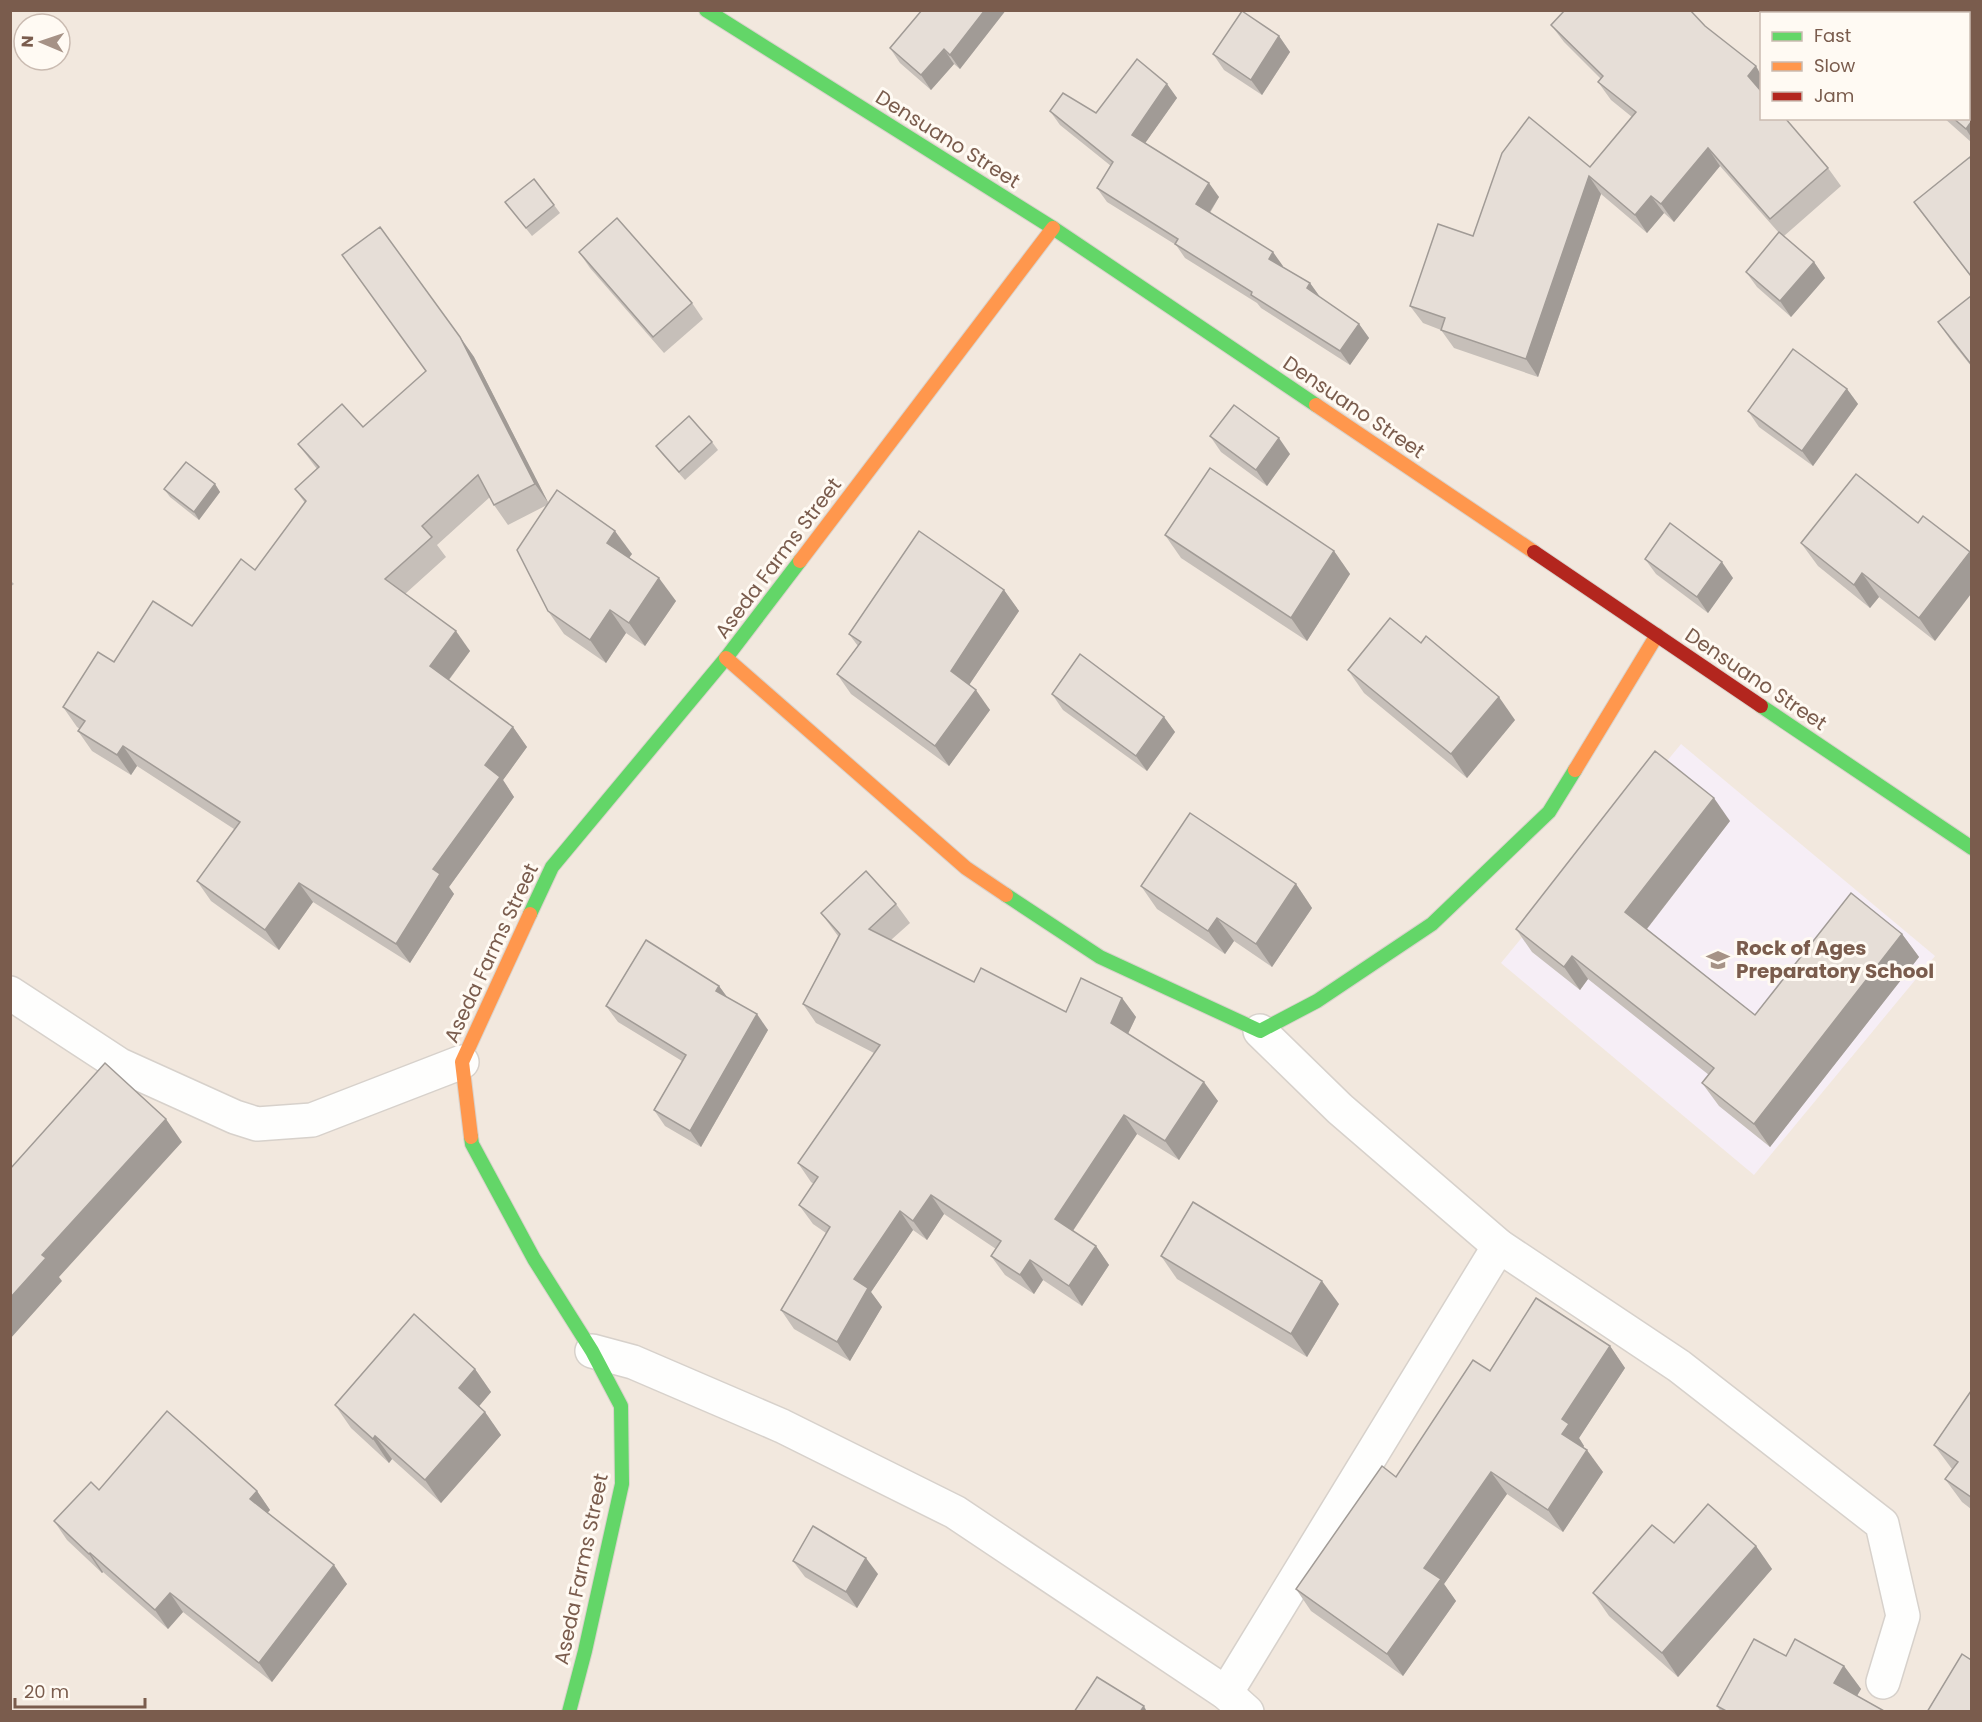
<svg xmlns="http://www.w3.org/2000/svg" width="1982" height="1722" font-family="Poppins,sans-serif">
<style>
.residential{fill:#f2e8de;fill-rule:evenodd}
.education{fill:#f6eef6}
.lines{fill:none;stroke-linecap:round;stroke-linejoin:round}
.street-casing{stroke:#d7d1cb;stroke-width:36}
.fast-casing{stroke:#d9d2cb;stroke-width:16}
.slow-casing{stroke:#d9d2cb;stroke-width:16}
.jam-casing{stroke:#d9d2cb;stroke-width:16}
.street{stroke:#fefefd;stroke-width:33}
.fast{stroke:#63d668;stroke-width:14}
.slow{stroke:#ff974d;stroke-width:14}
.jam{stroke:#b3261e;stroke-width:14}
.wall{fill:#c6bfb9}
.shaded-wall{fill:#a19b96}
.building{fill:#e6ded7;stroke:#a19b96;stroke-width:1.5}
.labels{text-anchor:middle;stroke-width:6;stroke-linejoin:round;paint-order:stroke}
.street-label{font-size:20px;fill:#7a5c4d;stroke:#fffaf3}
.poi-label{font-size:20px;font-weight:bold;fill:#7a5c4d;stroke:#fffaf3;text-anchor:start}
</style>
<rect width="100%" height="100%" fill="#f9f5f0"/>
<path class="residential" d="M11,11h1960v1700h-1960zM1762,14h206v104h-206zM24,24h36v36h-36z"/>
<path class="education" d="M1681,744l254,212 -181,219 -253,-212z"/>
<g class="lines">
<g class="street-casing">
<g id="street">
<path d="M10,993l110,72 115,52 22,7 55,-4 150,-58"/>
<path d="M1260,1031l80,78 159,137 180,120 203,158 21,92 -20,66"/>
<path d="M592,1351l41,11 149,64 173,86 271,181 21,19"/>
<path d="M1226,1693l273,-447"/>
</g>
</g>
<g class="fast-casing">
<g id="fast">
<path d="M706,10l347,218 263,177"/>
<path d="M1761,706l211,142"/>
<path d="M1006,895l94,62 160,74 57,-30 115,-77 117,-112 26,-42"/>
<path d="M530,914l22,-47 174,-209 74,-97"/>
<path d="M471,1137l1,7 62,115 58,92 29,55 1,78 -37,167 -16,61"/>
</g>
</g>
<g class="slow-casing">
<g id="slow">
<path d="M1316,405l218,147"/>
<path d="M800,561l253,-333"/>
<path d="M726,658l240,210 40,27"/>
<path d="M1575,770l82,-135"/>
<path d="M471,1137l-9,-75 68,-148"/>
</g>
</g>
<g class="jam-casing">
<path id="jam" d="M1534,552l227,154"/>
</g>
<use href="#street" class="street"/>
<use href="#fast" class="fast"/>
<use href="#slow" class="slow"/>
<use href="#jam" class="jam"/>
</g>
<g class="wall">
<path d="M922,10h84l-46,59 -6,-5 -23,26 -31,-27 -10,-15z"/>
<path d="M1551,25l210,93 67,50 13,18 -57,50 30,26 11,16 -34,39 -34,-30 -11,-15 33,-39 -59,-67 -46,56 -10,-9 -17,20 -46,-39 -63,183 -84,-29 -13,-18 -18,-7 -13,-17 63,-70 117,-69 42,-50 -21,-17 -13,-18 3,-3 -37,-37z"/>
<path d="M1279,36l11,16 -28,43 -38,-25 -11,-16z"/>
<path d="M1167,84l10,14 -32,45 74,54 -9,16 63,39 9,15 28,16 10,14 39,27 10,14 -19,27 -89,-57 -4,-5 -72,-45 -9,-13 -69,-43 -10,-14 14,-22 -51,-41 -10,-14 46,2z"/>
<path d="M1971,85v57l-27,-24h24z"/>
<path d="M1971,160v117l-43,-56 -14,-19z"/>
<path d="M505,202l49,3 6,8 -28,23z"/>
<path d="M579,252l113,51 11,16 -39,34 -74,-85z"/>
<path d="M1971,296v70l-19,-24 -14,-20z"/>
<path d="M460,337l14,20 74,146 84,51 -3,3 47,44 -31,45 -19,-13 -20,30 -42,-29 -16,-23 -1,-106 -39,20 -14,-20 -4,-8 -53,48 9,12 -41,37 65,57 -21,29 64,47 14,20 -24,33 11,17 -65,90 5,7 -44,69 -97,-61 -34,48 -68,-49 -14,-20 37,-52 -97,-63 -6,9 -39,-24 -14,-20 2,-2 -3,-2 -14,-20 51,-45 78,-36 63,-56 50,-67 -10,-14 22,-20 -19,-25 65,-17 63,-56z"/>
<path d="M1847,389l11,15 -45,62 -54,-39 -11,-16z"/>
<path d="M1210,436l80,18 -23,32 -46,-34z"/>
<path d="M712,442l6,8 -33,30 -23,-26 -6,-8z"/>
<path d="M1856,474l79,167 -56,-44 -9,11 -52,-42 -17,-23z"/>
<path d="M215,484l5,8 -21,28 -29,-23 -6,-8z"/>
<path d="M1165,535l169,16 16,23 -43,67 -126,-83z"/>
<path d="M1645,559l88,19 -25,35 -52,-39z"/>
<path d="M10,580l4,4 -4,3z"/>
<path d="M1004,590l15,21 -50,74 21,25 -41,56 -98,-72 -14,-20 21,-28 -9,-12z"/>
<path d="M1348,670l167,50 -48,58 -103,-85z"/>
<path d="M1052,694l112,23 11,15 -28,39 -84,-61z"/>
<path d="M1730,821l-83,108 108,86 147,-81 17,23 -149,190 -51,-41 -17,-23 7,-8 -121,-96 -8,11 -48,-38 -16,-23z"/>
<path d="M1296,884l16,24 -40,59 -38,-26 -9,13 -68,-45 -16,-23z"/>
<path d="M896,904l14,19 -19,17 83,42 92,30 56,-14 14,19 -8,17 90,67 -39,59 -42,-26 -64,97 23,15 13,19 -27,41 -39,-26 -9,14 -29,-19 -14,-19 5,-7 -52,-35 -17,26 -14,-10 -42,62 11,15 -32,54 -56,-32 -13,-19 45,-77 -13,-9 -14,-19 15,-21 -3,-2 -13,-19 76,-110 -58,-30 -13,-19 35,-68 -17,-23z"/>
<path d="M719,986l8,11 41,33 -67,117 -36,-21 -11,-16 28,-49 -64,-39 -12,-16z"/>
<path d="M1161,1256l178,48 -32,53 -130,-78z"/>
<path d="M1610,1346l15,22 -46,70 5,8 -1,2 20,24 -40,60 -56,-38 -63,90 12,17 -53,75 -92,-65 -15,-22 194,-218z"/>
<path d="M475,1369l16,23 -12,14 6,6 16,23 -60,68 -49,-44 -3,4 -38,-35 -16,-23z"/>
<path d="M1971,1391v118l-9,-7 -17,-23 7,-10 -18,-24z"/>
<path d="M99,1490l158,1 13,19 -3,3 80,71 -75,98 -89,-70 -15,17 -65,-57 -1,1 -35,-33 -13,-19z"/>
<path d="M1674,1543l82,3 16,23 -94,108 -69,-61 -16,-23z"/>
<path d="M793,1561l85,13 -21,34 -52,-31z"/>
<path d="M1786,1656l58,10 17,23 -4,7 29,16h-165l-4,-6z"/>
</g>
<g class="shaded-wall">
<path d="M985,10h21l-46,59 -10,-14z"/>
<path d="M1279,36l11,16 -28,43 -11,-15z"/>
<path d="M944,49l10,15 -23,26 -10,-15z"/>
<path d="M1756,66l5,9v17l-13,-16z"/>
<path d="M1167,84l10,14 -36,51 -9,-14z"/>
<path d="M1971,122v15l-5,-8z"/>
<path d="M1708,148l12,18 -46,56 -13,-18z"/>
<path d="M1589,176l12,18 -63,183 -12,-18z"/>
<path d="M1209,183l10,14 -13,21 -10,-14z"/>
<path d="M1651,196l13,17 -17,20 -12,-18z"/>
<path d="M1273,252l10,14 -5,7 -9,-14z"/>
<path d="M1814,262l11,16 -34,39 -11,-16z"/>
<path d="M1310,283l10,14 -13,-9z"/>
<path d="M1359,324l10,14 -19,27 -10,-14z"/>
<path d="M460,337l14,20 75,147 -14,-20z"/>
<path d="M1847,389l11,15 -45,62 -11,-15z"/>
<path d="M1279,438l11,16 -23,32 -11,-16z"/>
<path d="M215,484l5,8 -21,28 -5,-8z"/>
<path d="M615,531l17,23 -9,12 -16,-23z"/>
<path d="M1334,551l16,23 -43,67 -16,-23z"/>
<path d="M1970,552l1,2v40l-36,47 -16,-23z"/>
<path d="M1722,562l11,16 -25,35 -11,-16z"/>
<path d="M1862,573l17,24 -9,11 -16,-23z"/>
<path d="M659,578l17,23 -31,45 -16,-23z"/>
<path d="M1004,590l15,21 -54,80 -14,-20z"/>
<path d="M610,610l16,23 -20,30 -16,-23z"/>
<path d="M456,631l14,20 -26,35 -14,-20z"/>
<path d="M976,690l14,20 -41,56 -14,-20z"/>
<path d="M1499,697l16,23 -48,58 -16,-24z"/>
<path d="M1164,717l11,15 -28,39 -11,-15z"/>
<path d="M513,727l14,20 -24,33 11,17 -65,90 5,7 -44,69 -14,-19 89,-179z"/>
<path d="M123,746l14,20 -6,9 -14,-20z"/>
<path d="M1714,798l16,23 -88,114 -17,-23z"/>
<path d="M299,883l14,19 -34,48 -14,-20z"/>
<path d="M1296,884l16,24 -40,59 -16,-23z"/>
<path d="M1217,918l17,23 -9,13 -17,-23z"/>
<path d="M1902,934l17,23 -149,190 -16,-23z"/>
<path d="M1572,956l16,23 -8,11 -16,-23z"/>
<path d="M719,986l11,15 -14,-10z"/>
<path d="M1122,998l14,19 -12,25 -13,-19z"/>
<path d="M757,1014l11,16 -67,117 -11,-16z"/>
<path d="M1204,1082l14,19 -39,59 -14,-19z"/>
<path d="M1124,1115l13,19 -69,104 -13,-19z"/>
<path d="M166,1119l16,23 -123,135 3,4 -52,58v-41l32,-43z"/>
<path d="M931,1195l13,19 -17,26 -14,-19z"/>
<path d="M900,1211l13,19 -42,62 11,15 -32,54 -13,-19 17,-63z"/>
<path d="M1096,1246l13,19 -27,41 -13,-20z"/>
<path d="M1030,1260l13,20 -9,14 -14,-19z"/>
<path d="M1322,1281l17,23 -32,53 -16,-23z"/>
<path d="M1610,1346l15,22 -46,70 5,8 -7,10 -15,-22v-15z"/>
<path d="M475,1369l16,23 -16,19 -16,-23z"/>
<path d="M485,1412l16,23 -60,68 -16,-23z"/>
<path d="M375,1436l17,23 -3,4 -16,-24z"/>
<path d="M1587,1450l16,22 -40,60 -15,-22z"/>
<path d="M1491,1472l16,22 -63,90 12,17 -53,75 -16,-22 37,-86z"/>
<path d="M257,1491l13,19 -7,8 -13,-19z"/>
<path d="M1756,1546l16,23 -94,108 -16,-24z"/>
<path d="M90,1553l13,19 -1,1 -13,-19z"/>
<path d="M866,1558l12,16 -21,34 -11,-16z"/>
<path d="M334,1565l13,19 -75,98 -13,-19z"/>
<path d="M170,1593l13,19 -15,17 -13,-19z"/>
<path d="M1844,1666l17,23 -10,17 -17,-23z"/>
<path d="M1144,1706l3,6h-7z"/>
</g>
<g class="building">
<path d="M922,10h63l-35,45 -6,-6 -23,26 -31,-27z"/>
<path d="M1565,10h125l15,16 51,40 -8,10 13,15v27h24l43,50 -58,51 -62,-71 -47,56 -10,-8 -16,19 -46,-39 -63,183 -85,-29 4,-12 -35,-12 28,-82 35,12 29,-83 27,-36 61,50 46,-55 -38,-30 5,-6 -52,-51z"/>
<path d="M1817,10h111l2,4h-111z"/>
<path d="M1242,11l37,25 -28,44 -38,-26z"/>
<path d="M1137,59l30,25 -35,51 77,48 -13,21 77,48 -4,7 41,24 -3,5 52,36 -19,27 -89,-56 1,-3 -77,-48 3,-5 -81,-51 16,-26 -63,-51 13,-18 33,20z"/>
<path d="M1968,83l3,2v37l-5,7 -13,-11h15z"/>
<path d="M1970,157l1,3v116l-57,-74z"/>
<path d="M534,179l20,26 -28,23 -21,-26z"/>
<path d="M617,218l75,85 -39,34 -74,-85z"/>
<path d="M380,227l80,110 75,147 -41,21 -16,-30 -56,51 10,11 -47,42 71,52 -26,35 83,61 -28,38 15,12 -67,92 7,5 -44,70 -97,-61 -34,47 -68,-49 43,-59 -117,-76 -6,9 -39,-24 7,-10 -22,-14 35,-55 16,10 39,-61 39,25 49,-67 14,11 51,-69 -11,-12 24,-22 -21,-23 44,-40 21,23 63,-56 -84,-116z"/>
<path d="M1779,232l35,30 -34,39 -34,-29z"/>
<path d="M1971,296v68l-33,-42z"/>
<path d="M1793,349l54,40 -45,62 -54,-40z"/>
<path d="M1234,405l45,33 -23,32 -46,-34z"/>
<path d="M689,416l23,26 -33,30 -23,-26z"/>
<path d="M186,462l29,22 -21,28 -30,-23z"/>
<path d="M1210,468l124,83 -43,67 -126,-83z"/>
<path d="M1856,474l62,49 5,-7 47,36 -51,66 -57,-45 -8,12 -53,-42z"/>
<path d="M557,490l58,41 -8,12 52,35 -30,45 -19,-13 -20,30 -42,-29 -31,-61z"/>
<path d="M1670,523l52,39 -25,35 -52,-38z"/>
<path d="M919,531l85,59 -53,81 25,19 -41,56 -98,-72 24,-32 -12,-8z"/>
<path d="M1390,618l31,25 5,-7 73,61 -48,57 -103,-84z"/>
<path d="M1080,654l84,63 -28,39 -84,-62z"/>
<path d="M1655,751l59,47 -89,114 130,103 96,-122 51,41 -148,190 -52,-41 12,-15 -142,-112 -8,11 -48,-38z"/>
<path d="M1190,813l106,71 -40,60 -39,-26 -9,13 -67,-45z"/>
<path d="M866,871l30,33 -27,25 105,53 7,-14 85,44 15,-34 41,20 -11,25 93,59 -39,59 -41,-26 -69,104 41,27 -27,40 -39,-26 -10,15 -29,-19 10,-15 -70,-46 -18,26 -13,-10 -46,68 14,9 -31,54 -56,-32 49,-83 -31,-22 19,-28 -20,-14 82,-118 -77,-41 37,-70 -19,-21z"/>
<path d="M646,940l73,46 -3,5 41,23 -67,117 -36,-21 32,-55 -80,-49z"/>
<path d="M105,1063l61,56 -124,136 4,3 -36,40v-129z"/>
<path d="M1193,1202l129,79 -31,53 -130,-78z"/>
<path d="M1536,1298l74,48 -48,73 7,5 -7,10 25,16 -39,60 -57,-38 -67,96 17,11 -54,75 -91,-65 86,-123 14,11 77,-117 17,11z"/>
<path d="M414,1314l61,55 -16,19 26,24 -60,68 -50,-44 -2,3 -38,-34z"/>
<path d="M1971,1391v106l-26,-18 13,-17 -24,-17z"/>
<path d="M167,1411l90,80 -7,8 84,66 -75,98 -89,-70 -15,17 -65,-57 -1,1 -35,-33 37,-39 8,8z"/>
<path d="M1708,1504l48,42 -94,107 -69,-60 59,-68 22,18z"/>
<path d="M813,1526l53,32 -20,34 -53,-31z"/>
<path d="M1754,1639l32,17 9,-17 49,27 -10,17 52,29h-158l-11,-6z"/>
<path d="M1962,1654l9,6v52h-44z"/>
<path d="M1097,1677l47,29 -4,6h-66z"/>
</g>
<defs>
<g id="school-bare" transform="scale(1.8)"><path d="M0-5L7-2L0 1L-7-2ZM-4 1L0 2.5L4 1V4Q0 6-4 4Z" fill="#a69286" stroke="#fffaf3" stroke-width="2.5" paint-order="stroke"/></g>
</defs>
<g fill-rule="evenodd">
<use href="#school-bare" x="1718" y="960"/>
</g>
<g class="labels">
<g class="street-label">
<text transform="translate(948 139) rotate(32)" y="7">Densuano Street</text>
<text transform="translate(1354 407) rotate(34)" y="7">Densuano Street</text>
<text transform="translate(778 558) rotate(-53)" y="7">Aseda Farms Street</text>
<text transform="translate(1756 679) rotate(34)" y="7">Densuano Street</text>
<text transform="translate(491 953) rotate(-65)" y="7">Aseda Farms Street</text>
<text transform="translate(581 1569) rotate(-78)" y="7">Aseda Farms Street</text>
</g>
<g class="poi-label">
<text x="1736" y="955">Rock of Ages<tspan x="1736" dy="23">Preparatory School</tspan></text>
</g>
</g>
<rect width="1982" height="1722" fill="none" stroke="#7a5c4d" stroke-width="24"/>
<rect x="1760" y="12" width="210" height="108" fill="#fffaf3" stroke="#cabbb1" stroke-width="1.5"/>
<rect x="1772" y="32" width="30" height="9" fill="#63d668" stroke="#cabbb1" stroke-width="1.5"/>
<text x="1814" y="42" font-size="18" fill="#7a5c4d">Fast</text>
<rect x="1772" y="62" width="30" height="9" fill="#ff974d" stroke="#cabbb1" stroke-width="1.5"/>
<text x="1814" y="72" font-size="18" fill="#7a5c4d">Slow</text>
<rect x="1772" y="92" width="30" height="9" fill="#b3261e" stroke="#cabbb1" stroke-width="1.5"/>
<text x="1814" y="102" font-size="18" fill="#7a5c4d">Jam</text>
<g transform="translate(42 42) rotate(272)"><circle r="28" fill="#fffaf3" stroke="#cabbb1" stroke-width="1.5"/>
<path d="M0-4.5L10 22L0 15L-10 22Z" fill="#a69286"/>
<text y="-9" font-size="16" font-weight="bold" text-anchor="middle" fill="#7a5c4d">N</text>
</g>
<path d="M15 1698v9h130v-9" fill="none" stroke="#7a5c4d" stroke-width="3"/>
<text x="24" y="1698" font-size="18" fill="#7a5c4d" stroke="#fffaf3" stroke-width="4.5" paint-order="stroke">20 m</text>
</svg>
